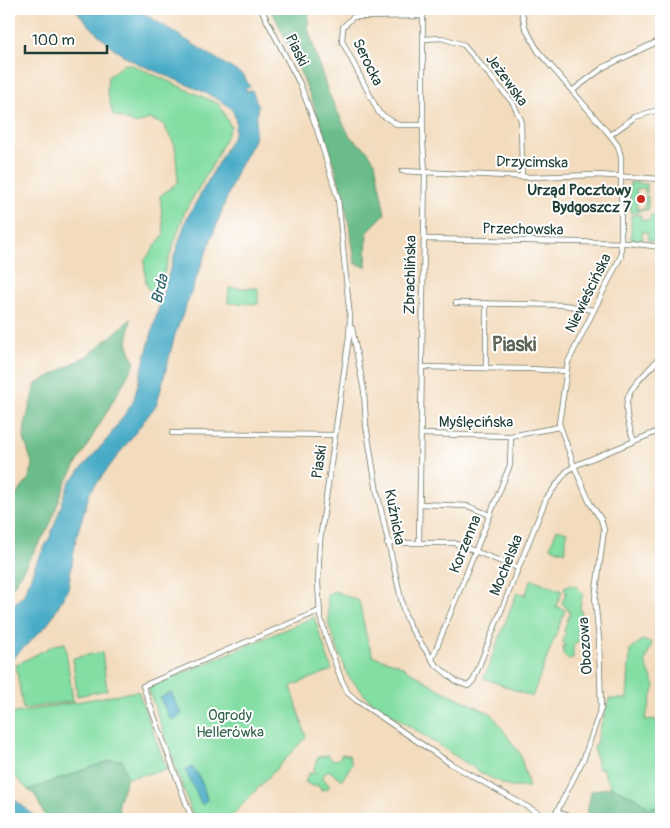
<svg xmlns="http://www.w3.org/2000/svg" width="670" height="828" font-family="Pangolin,sans-serif">
<style>
.green{fill:#83dea4;stroke:#518e6c}
.forest{fill:#6abd8a;stroke:#447d5f}
.water{fill:#46abc6;stroke:#32747d}
.lines{fill:none;stroke-linecap:round;stroke-linejoin:round}
.street-casing{stroke:#697564;stroke-width:6}
.street{stroke:#fff;stroke-width:4.5}
.poi-dot{fill:#c8321e;stroke:#fff;stroke-width:2}
.labels{text-anchor:middle;stroke-width:4;stroke-linejoin:round;paint-order:stroke}
.street-label{font-size:15px;fill:#1f3d34;stroke:#fff}
.poi-label{font-size:15px;font-weight:bold;fill:#1f3d34;stroke:#fff;text-anchor:end}
.park-label{font-size:15px;fill:#386550;stroke:#fff}
.water-label{font-size:16px;font-style:italic;fill:#2d6467;stroke:#fff}
.district-label{font-size:20px;font-weight:bold;fill:#5f6555;stroke:#fff}
</style>
<rect width="100%" height="100%" fill="#fff"/>
<filter id="ink" filterUnits="userSpaceOnUse"><feTurbulence type="fractalNoise" baseFrequency=".02" numOctaves="2"/><feDisplacementMap in="SourceGraphic" scale="10" xChannelSelector="R" yChannelSelector="G"/><feConvolveMatrix kernelMatrix="1 2 1 2 8 2 1 2 1" color-interpolation-filters="sRGB"/></filter>
<filter id="wash" filterUnits="userSpaceOnUse"><feTurbulence type="fractalNoise" baseFrequency=".0096" numOctaves="4" result="noise"/><feDisplacementMap in="SourceGraphic" scale="20" xChannelSelector="R" yChannelSelector="G"/><feGaussianBlur stdDeviation="1.12" result="paint"/><feColorMatrix in="noise" values="0 0 0 0 0 0 0 0 0 0 0 0 0 0 0 0 0 1.4 0 .05"/><feComposite in="paint" operator="in"/></filter>
<g filter="url(#wash)">
<rect width="100%" height="100%" fill="#f3dcbe"/>
<g class="green">
<path d="M124,64l8,1 87,39 12,23 -18,37 -28,47 -25,74 -9,8 -5,-9 -2,-23 20,-27 -4,-38 18,-14 -3,-37 -12,-21 -14,-5 -12,5 -24,-9 -6,-24 1,-14z"/>
<path d="M630,182l17,2v9h-2v-5l-9,1 1,20h8v-13h3v14h-10v3l-8,-1z"/>
<path d="M631,215h10v5h9l1,-5 10,3v3h-6v20l-7,-1 -1,-8h-5l1,8 -12,-1z"/>
<path d="M229,288h29v16l-30,-1z"/>
<path d="M557,529l10,3 -2,20 -15,-5z"/>
<path d="M532,579l30,12 -6,15 9,4 -33,87 -48,-19 33,-86 8,3z"/>
<path d="M569,585l7,1 7,7 -3,13 3,15 -4,4 1,7 -3,2 2,6 -6,7v11l-4,2 -5,-4 -2,-8 4,-3 -3,-2v-6l3,-2 -2,-4 6,-19 -8,-9 4,-11 -2,-5z"/>
<path d="M335,591l24,10 8,38 6,17 25,8 41,25 53,25 28,40 9,33h-19l-27,-13 -114,-74 -21,-24 -19,-50 -2,-32z"/>
<path d="M314,617l18,53 -41,16 15,51 -77,82h-35l-46,-131z"/>
<path d="M642,640l10,3 -7,19 10,24 -10,34 9,-1 7,5v80l-12,4 -12,-10 -26,-11 -10,-20 -3,2 -4,-20 15,-50h18l3,-49z"/>
<path d="M65,643l8,58 -50,8 -7,-44 38,-20z"/>
<path d="M102,652l5,38 -30,6 -4,-38z"/>
<path d="M138,691l29,79 -40,8 -5,-18h-10l-84,30 -19,-20v-56z"/>
<path d="M342,754l7,1 3,9 -10,16 -14,-10 -6,7 7,8 -1,4 -7,1 -1,-4h-8l-7,-4 4,-9h6l-1,-5 4,-11 10,-2 5,5 6,-1z"/>
</g>
<g class="forest">
<path d="M271,9h38l-1,20 20,63 22,45 17,13 8,12 10,52 -18,18 -1,35 -11,-4c-10,-88 -45,-175 -84,-254z"/>
<path d="M131,319l-4,24 8,20 -70,121 -16,43 -40,66v-77l5,-18 14,-18 5,-14 -9,-28 1,-14 11,-40 54,-30z"/>
<path d="M112,760h10l5,18 -9,24 1,11 7,1 10,5h-90l-11,-24 -7,-5z"/>
<path d="M611,787l26,11 12,10 12,-4v15h-71l-3,-6 4,-22z"/>
</g>
<g class="water">
<path d="M75,9h55l15,5 99,62 6,11 -4,1v4l6,-2 6,15 -4,35 -17,31 -62,164 -18,69 -67,88 -14,46 -8,51 -20,35 -39,38v-52l15,-16 13,-33 13,-24 19,-54 40,-46 24,-35 31,-114 22,-68 46,-82c4,-9 6,-20 -1,-29 -10,-13 -77,-37 -96,-47 -23,-11 -44,-34 -60,-53z"/>
<path d="M171,692l11,22 -6,5h-6l-10,-21z"/>
<path d="M192,767c8,8 13,22 15,33l-5,5 -17,-35z"/>
<path d="M9,795l30,24h-30z"/>
</g>
</g>
<g filter="url(#ink)">
<g class="lines">
<g class="street-casing">
<g id="street">
<path d="M261,9l39,75 17,45 21,70 12,119 -1,19 -29,203 -2,43 2,33 8,27 13,36 7,14 8,7 95,64 98,55"/>
<path d="M521,9l4,18 13,24 72,84 8,11 3,11v99l-53,106 -9,61 15,43 16,37 11,16 3,11 -9,69 4,40 2,69 -17,50 -27,53 -8,8"/>
<path d="M423,39l19,-1 22,7 49,58 8,17 1,56"/>
<path d="M572,91l32,-24 57,-27"/>
<path d="M423,125h-25l-19,-12 -37,-72 1,-14 10,-10 70,-1"/>
<path d="M610,135l25,-18 26,-8"/>
<path d="M402,171l127,6 68,-2 64,4"/>
<path d="M424,239l205,4 32,4"/>
<path d="M456,303l108,2 29,5"/>
<path d="M486,303v64"/>
<path d="M352,328l12,63 2,34 11,67 27,120 6,15 25,37 22,18 11,4 5,-5 73,-182 20,-27 8,-6 87,-36"/>
<path d="M422,367l108,2 36,2"/>
<path d="M172,433l163,2"/>
<path d="M421,434l90,2 48,-9"/>
<path d="M634,441c-18,-48 -3,-50 27,-85"/>
<path d="M420,504l48,2 22,9"/>
<path d="M419,542l6,-370 -2,-28v-135"/>
<path d="M387,543h67l64,25"/>
<path d="M432,659l78,-194 1,-29"/>
<path d="M557,811l16,8"/>
<path d="M192,819l-49,-133 176,-75"/>
</g>
</g>
<use href="#street" class="street"/>
</g>
</g>
<circle class="poi-dot" cx="641" cy="199" r="5"/>
<g class="labels">
<g class="street-label">
<text transform="translate(297 50) rotate(64)" y="5">Piaski</text>
<text transform="translate(368 62) rotate(64)" y="5">Serocka</text>
<text transform="translate(507 80) rotate(54)" y="5">Jeżewska</text>
<text transform="translate(532 162) rotate(1)" y="5">Drzycimska</text>
<text transform="translate(523 229) rotate(1)" y="5">Przechowska</text>
<text transform="translate(410 275) rotate(-89)" y="5">Zbrachlińska</text>
<text transform="translate(588 293) rotate(-64)" y="5">Niewieścińska</text>
<text x="476" y="427">Myślęcińska</text>
<text transform="translate(319 462) rotate(-82)" y="5">Piaski</text>
<text transform="translate(395 517) rotate(79)" y="5">Kuźnicka</text>
<text transform="translate(465 544) rotate(-68)" y="5">Korzenna</text>
<text transform="translate(506 565) rotate(-68)" y="5">Mochelska</text>
<text transform="translate(585 646) rotate(-94)" y="5">Obozowa</text>
</g>
<g class="poi-label">
<text x="631" y="195">Urząd Pocztowy<tspan x="631" dy="17">Bydgoszcz 7</tspan></text>
</g>
<g class="park-label">
<text x="230" y="720">Ogrody<tspan x="230" dy="17">Hellerówka</tspan></text>
</g>
<g class="water-label">
<text transform="translate(159 289) rotate(-76)" y="6">Brda</text>
</g>
<g class="district-label">
<text x="514" y="351">Piaski</text>
</g>
</g>
<rect width="670" height="828" fill="none" stroke="#fff" stroke-width="30"/>
<path d="M25 45v8h82v-8" fill="none" stroke="#1f3d34" stroke-width="2.5"/>
<text x="32" y="45" font-size="15" fill="#1f3d34" stroke="#ffffff" stroke-width="4" paint-order="stroke">100 m</text>
</svg>
